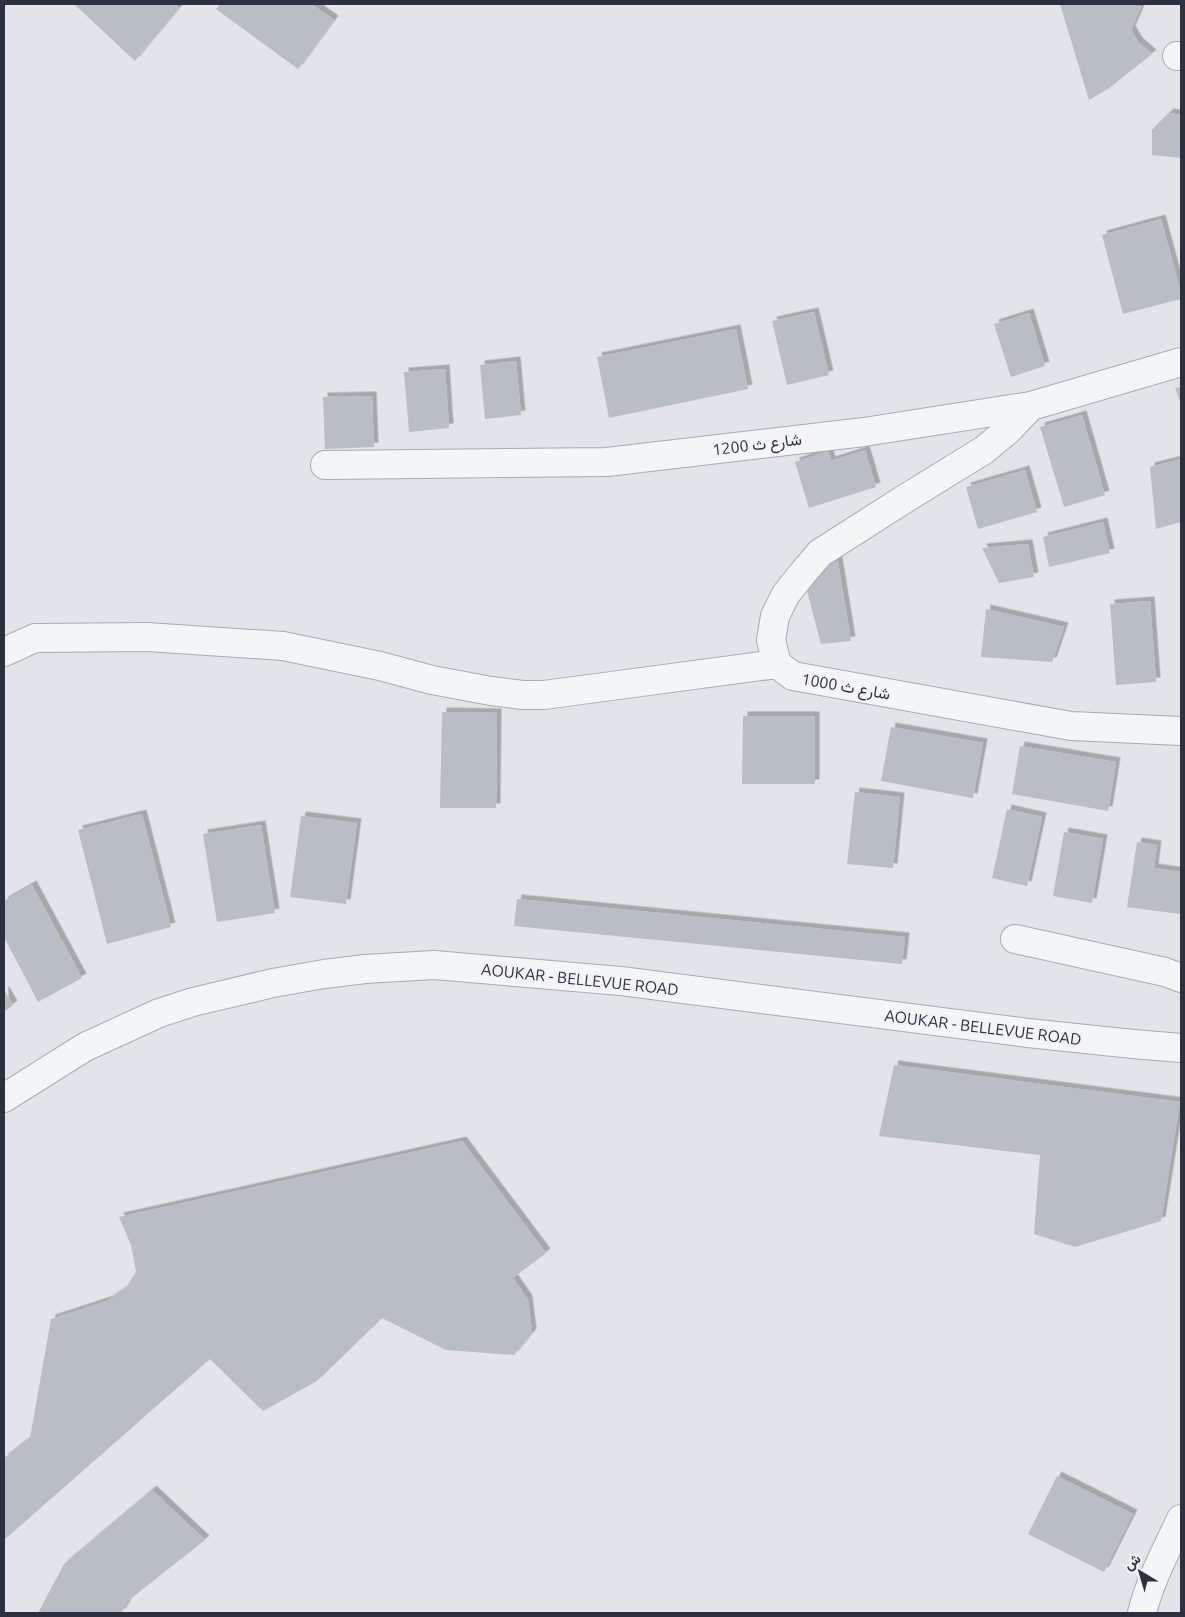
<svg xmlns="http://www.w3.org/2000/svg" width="1185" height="1617" font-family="Ubuntu,Vazirmatn,sans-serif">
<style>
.building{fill:#b9bdc5;filter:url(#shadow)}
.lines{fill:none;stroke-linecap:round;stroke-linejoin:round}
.minor-casing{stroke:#a7abb3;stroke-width:30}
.tertiary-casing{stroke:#a7abb3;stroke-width:30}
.minor{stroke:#f4f5f7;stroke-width:28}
.tertiary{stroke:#f4f5f7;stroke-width:28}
.labels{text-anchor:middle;stroke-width:4;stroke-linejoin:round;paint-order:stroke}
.street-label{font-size:16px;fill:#2b313f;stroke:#f1f3f6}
</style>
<defs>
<filter id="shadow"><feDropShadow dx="4.5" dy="-4.5" stdDeviation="0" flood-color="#0004"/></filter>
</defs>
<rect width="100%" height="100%" fill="#e2e4e9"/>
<g class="building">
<path d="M74,4h100l5,4 -44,53z"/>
<path d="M220,4h91l23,16 -36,49 -82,-60z"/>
<path d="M1060,4h66l15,3 -10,23 7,12 14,12 -44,35 -19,11z"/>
<path d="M1169,113l12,2v43l-29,-3v-25z"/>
<path d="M1161,219l20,74v6l-58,15 -21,-79z"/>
<path d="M814,312l15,63 -42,10 -15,-64z"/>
<path d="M1029,313l16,53 -34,11 -17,-53z"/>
<path d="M736,329l12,60 -139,29 -12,-61z"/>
<path d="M516,361l5,54 -36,4 -5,-54z"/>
<path d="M445,369l4,59 -40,4 -5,-60z"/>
<path d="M1181,387v17l-6,-16z"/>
<path d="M372,396l2,51 -49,2 -2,-52z"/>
<path d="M1082,415l23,80 -41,12 -24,-80z"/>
<path d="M865,450l11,37 -67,21 -14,-46 33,-11 3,10z"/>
<path d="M1181,459v63l-25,7 -6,-62z"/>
<path d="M1025,470l12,42 -59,17 -12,-42z"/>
<path d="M1103,522l7,31 -61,14 -6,-30z"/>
<path d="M1028,544l6,33 -35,6 -17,-35z"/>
<path d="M837,556l14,85 -30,3 -16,-61z"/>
<path d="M1150,601l6,81 -40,3 -6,-81z"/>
<path d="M986,609l78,18 -12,35 -71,-5z"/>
<path d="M442,712l55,1 -1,95h-56z"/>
<path d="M743,716h72v68h-73z"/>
<path d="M891,727l92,16 -10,55 -92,-17z"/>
<path d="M1020,746l96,16 -8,49 -96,-17z"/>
<path d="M855,792l45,5 -7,71 -46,-4z"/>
<path d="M1007,809l35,8 -15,69 -35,-8z"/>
<path d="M142,814l29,113 -64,17 -29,-114z"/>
<path d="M301,816l56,7 -11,81 -56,-7z"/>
<path d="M261,825l14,88 -58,9 -14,-88z"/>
<path d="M1064,832l39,7 -11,64 -39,-7z"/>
<path d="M1137,842l20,3 -3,23 27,4 -1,42 -53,-7z"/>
<path d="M32,885l50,93 -44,24 -34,-65v-36z"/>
<path d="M517,899l388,38 -3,27 -388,-38z"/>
<path d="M4,990l9,15 -9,7z"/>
<path d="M894,1065l286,37 -19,119 -86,26 -41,-13 6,-79 -161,-19z"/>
<path d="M462,1141l84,112 -33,25 15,22 4,33 -18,22 -68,-5 -64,-32 -65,63 -54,30 -53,-52 -206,181v-82l26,-20 21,-119 58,-19 17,-12 10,-16 -5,-27 -12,-28z"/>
<path d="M1057,1476l76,38 -29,58 -76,-38z"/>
<path d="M152,1490l53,50 -76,60 -8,13h-83l26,-49z"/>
</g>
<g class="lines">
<g class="minor-casing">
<g id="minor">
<path d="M1177,56h4"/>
<path d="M1031,406l-24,25 -23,19 -81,50 -83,53 -18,21 -16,20 -11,22 -4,24 6,24 16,12 278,50 110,5"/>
<path d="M325,465l282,-3 257,-30 167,-26 150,-44"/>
<path d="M4,652l31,-14 112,-1 136,9 97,20 52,14 59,11 32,4h21l233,-31"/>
<path d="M1015,939l150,33 16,6"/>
<path d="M1142,1613c8,-33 25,-64 39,-94"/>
</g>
</g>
<g class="tertiary-casing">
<path id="tertiary" d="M4,1098l81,-51 74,-34 34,-11 80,-19 51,-9 41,-5 69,-4 187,16 407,52 105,11 48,4"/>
</g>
<use href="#minor" class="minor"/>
<use href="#tertiary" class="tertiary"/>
</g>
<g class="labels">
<g class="street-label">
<text transform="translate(757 444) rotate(-7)" y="6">شارع ث 1200</text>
<text transform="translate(846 686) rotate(10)" y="6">شارع ث 1000</text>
<text transform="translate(580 979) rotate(6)" y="6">AOUKAR - BELLEVUE ROAD</text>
<text transform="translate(983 1027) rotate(7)" y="6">AOUKAR - BELLEVUE ROAD</text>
</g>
</g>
<rect width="1185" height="1617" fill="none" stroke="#2b313f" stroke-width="10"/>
<g transform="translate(1140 1572) rotate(322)" stroke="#f1f3f6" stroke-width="4" paint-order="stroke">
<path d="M0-4L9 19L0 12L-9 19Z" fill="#2b313f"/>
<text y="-8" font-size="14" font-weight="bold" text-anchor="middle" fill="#2b313f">ش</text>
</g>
</svg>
